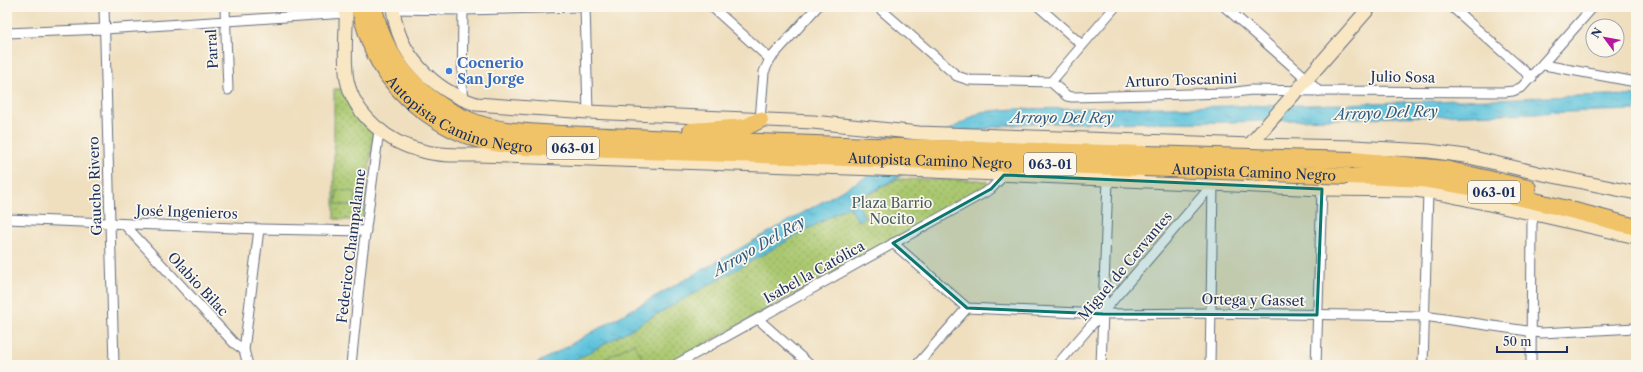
<svg xmlns="http://www.w3.org/2000/svg" width="1643" height="372" font-family="'Libre Caslon Text',serif">
<style>
.green{fill:url(#green-dots);stroke:#627c67}
.pitch{fill:#aac870;stroke:#627c67}
.water{fill:url(#water-ripples);stroke:#3d799d}
.lines{fill:none;stroke-linecap:round;stroke-linejoin:round}
.street-casing{stroke:#656d80;stroke-width:11}
.secondary-casing{stroke:#656d80;stroke-width:15}
.highway-casing{stroke:#656d80;stroke-width:18}
.street{stroke:#fff;stroke-width:9}
.secondary{stroke:#f9e7c3;stroke-width:13}
.highway{stroke:#f0c369;stroke-width:16}
.highway-bridge-casing{stroke:#656d80;stroke-width:18;stroke-linecap:butt}
.highway-bridge{stroke:#f0c369;stroke-width:16}
.marked{fill:#0f766e;fill-opacity:0.2;stroke:#0f766e;stroke-width:3;stroke-linejoin:round}
.shop-dot{fill:#3f7fe0;stroke:#fbf7ec;stroke-width:1.5}
.labels{text-anchor:middle;stroke-width:3.5;stroke-linejoin:round;paint-order:stroke}
.shield{fill:#fbf7ec;stroke:#5e6b89;stroke-width:1}
.shield-label{font-size:13px;font-weight:bold;fill:#1b2f5e}
.street-label{font-size:14px;fill:#1b2f5e;stroke:#fbf7ec}
.shop-label{font-size:14px;font-weight:bold;fill:#366cbe;stroke:#fbf7ec;text-anchor:start}
.park-label{font-size:14px;fill:#465d63;stroke:#fbf7ec}
.water-label{font-size:15px;font-style:italic;fill:#2f5b84;stroke:#fbf7ec}
</style>
<defs>
<pattern id="green-dots" width="8" height="8" patternUnits="userSpaceOnUse"><rect width="8" height="8" fill="#aac870"/><path d="M2 2h.1M6 6h.1" fill="none" stroke="#8aa35f" stroke-width="1.8" stroke-linecap="round"/></pattern>
<pattern id="water-ripples" width="26" height="14" patternUnits="userSpaceOnUse"><rect width="26" height="14" fill="#5fc3dc"/><path d="M2 4q2-2 4 0t4 0M15 11q2-2 4 0t4 0" fill="none" stroke="#4e9fb6"/></pattern>
</defs>
<rect width="100%" height="100%" fill="#fbf7ec"/>
<filter id="ink" filterUnits="userSpaceOnUse"><feTurbulence type="fractalNoise" baseFrequency=".025" numOctaves="2"/><feDisplacementMap in="SourceGraphic" scale="8" xChannelSelector="R" yChannelSelector="G"/><feConvolveMatrix kernelMatrix="1 2 1 2 8 2 1 2 1" color-interpolation-filters="sRGB"/></filter>
<filter id="wash" filterUnits="userSpaceOnUse"><feTurbulence type="fractalNoise" baseFrequency=".012" numOctaves="4" result="noise"/><feDisplacementMap in="SourceGraphic" scale="16" xChannelSelector="R" yChannelSelector="G"/><feGaussianBlur stdDeviation="0.9" result="paint"/><feColorMatrix in="noise" values="0 0 0 0 0 0 0 0 0 0 0 0 0 0 0 0 0 1.4 0 .05"/><feComposite in="paint" operator="in"/></filter>
<g filter="url(#wash)">
<rect width="100%" height="100%" fill="#efdfbf"/>
<g class="green">
<path d="M334,89h12l28,42 -11,90 -29,-2z"/>
<path d="M896,179l83,1 7,1 2,2 -4,5 -316,177h-101l282,-160 9,16 7,-4 -9,-15z"/>
</g>
<g class="pitch">
<path d="M337,190l19,2 -1,14 -19,-2z"/>
<path d="M634,343l12,22h-47l-1,-2z"/>
</g>
<path class="water" d="M1608,95l28,1v14l-407,12 -195,1 -41,4 -14,4 -123,70 9,16 -7,4 -9,-15 -282,159h-33l447,-253 33,-3 297,-4z"/>
</g>
<g filter="url(#ink)">
<g class="lines">
<g class="street-casing">
<g id="street">
<path d="M104,7l10,358"/>
<path d="M225,7l3,83"/>
<path d="M585,7l3,105"/>
<path d="M712,7l58,52"/>
<path d="M878,7l79,69 12,4 82,2"/>
<path d="M1039,7l43,38"/>
<path d="M1225,7l81,71 12,13 186,1 9,-1 9,-4 71,-80"/>
<path d="M1452,7l80,71"/>
<path d="M393,9l70,1 115,-3"/>
<path d="M7,33l98,-4 241,-16"/>
<path d="M1544,65l92,17"/>
<path d="M1051,82l16,14 5,1 157,-4 22,-3 67,1"/>
<path d="M1051,82l64,-75"/>
<path d="M462,100l1,-93"/>
<path d="M760,120l4,-48 6,-13 47,-52"/>
<path d="M7,219l252,10 107,2"/>
<path d="M124,224l110,119 10,7 4,15"/>
<path d="M893,243l74,65 136,6 108,-1 213,3 117,17 95,-5"/>
<path d="M758,319l52,46"/>
<path d="M244,350l15,-121"/>
<path d="M351,365l11,-107 17,-128"/>
<path d="M675,365l316,-176 13,-14"/>
<path d="M917,365l50,-57"/>
<path d="M1057,365l156,-181"/>
<path d="M1101,365l7,-185"/>
<path d="M1210,365l3,-181"/>
<path d="M1316,365l6,-176"/>
<path d="M1423,365l5,-174"/>
<path d="M1531,365l1,-142 3,-9"/>
</g>
</g>
<g class="secondary-casing">
<g id="secondary">
<path d="M346,7c1,24 -3,49 1,73 7,35 42,64 76,71 17,5 37,4 55,4l454,16 390,18 93,1 28,4 92,20 101,23"/>
<path d="M393,7c4,47 40,83 83,97l112,8 225,10 106,11 332,12 103,2 75,4 36,5 73,17 98,20"/>
<path d="M1246,149l124,-142"/>
</g>
</g>
<g class="highway-casing">
<g id="highway">
<path id="s1" d="M359,7c5,17 9,34 17,49 20,41 64,73 108,85 12,3 26,4 39,6l621,21"/>
<path d="M374,7c10,52 47,93 95,113 30,13 63,12 95,14 36,2 73,3 109,5 158,6 315,11 473,15"/>
<path d="M691,131l55,-4 14,-7"/>
<path d="M1353,160l92,9 83,19"/>
<path d="M1348,176c27,1 54,1 80,4 70,10 139,29 208,47"/>
</g>
</g>
<use href="#street" class="street"/>
<use href="#secondary" class="secondary"/>
<use href="#highway" class="highway"/>
<g class="highway-bridge-casing">
<g id="highway-bridge">
<path d="M1146,154l207,6"/>
<path id="s2" d="M1144,168l204,8"/>
</g>
</g>
<use href="#highway-bridge" class="highway-bridge"/>
</g>
</g>
<path class="marked" d="M1004,175l318,14 -5,126 -214,-1 -136,-6 -74,-65 98,-54z"/>
<circle class="shop-dot" cx="449" cy="71" r="4"/>
<g class="labels">
<g class="shield">
<rect x="547" y="137" width="52" height="22" rx="3"/>
<rect x="1024" y="153" width="52" height="22" rx="3"/>
<rect x="1468" y="181" width="52" height="22" rx="3"/>
</g>
<g class="shield-label">
<text x="573" y="153">063-01</text>
<text x="1050" y="169">063-01</text>
<text x="1494" y="197">063-01</text>
</g>
<g class="street-label">
<text transform="translate(212 49) rotate(-93)" y="5">Parral</text>
<text transform="translate(1403 77) rotate(1)" y="5">Julio Sosa</text>
<text transform="translate(1181 80) rotate(-2)" y="5">Arturo Toscanini</text>
<text dy="5" stroke="none"><textPath href="#s1" startOffset="160">Autopista Camino Negro</textPath></text>
<text dy="5" stroke="none"><textPath href="#s1" startOffset="640">Autopista Camino Negro</textPath></text>
<text dy="5" stroke="none"><textPath href="#s2" startOffset="110">Autopista Camino Negro</textPath></text>
<text transform="translate(95 186) rotate(-92)" y="5">Gaucho Rivero</text>
<text transform="translate(187 212) rotate(2)" y="5">José Ingenieros</text>
<text transform="translate(351 246) rotate(-83)" y="5">Federico Champalanne</text>
<text transform="translate(1125 266) rotate(-50)" y="5">Miguel de Cervantes</text>
<text transform="translate(814 272) rotate(-29)" y="5">Isabel la Católica</text>
<text transform="translate(198 284) rotate(47)" y="5">Olabio Bilac</text>
<text transform="translate(1253 300) rotate(1)" y="5">Ortega y Gasset</text>
</g>
<g class="shop-label">
<text x="457" y="68">Cocnerio<tspan x="457" dy="16">San Jorge</tspan></text>
</g>
<g class="park-label">
<text x="892" y="208">Plaza Barrio<tspan x="892" dy="16">Nocito</tspan></text>
</g>
<g class="water-label">
<text transform="translate(1386 113) rotate(-2)" y="5">Arroyo Del Rey</text>
<text x="1062" y="123">Arroyo Del Rey</text>
<text transform="translate(759 246) rotate(-30)" y="5">Arroyo Del Rey</text>
</g>
</g>
<rect width="1643" height="372" fill="none" stroke="#fbf7ec" stroke-width="24"/>
<g transform="translate(1605 38) rotate(302)"><circle r="19" fill="#fbf7ec" stroke="#a1a7b3"/>
<path d="M0-3L7 15L0 10L-7 15Z" fill="#b5179e"/>
<text y="-6" font-size="11" font-weight="bold" text-anchor="middle" fill="#1b2f5e">N</text>
</g>
<path d="M1497 346v6h70v-6" fill="none" stroke="#1b2f5e" stroke-width="2"/>
<text x="1503" y="346" font-size="12" fill="#1b2f5e" stroke="#fbf7ec" stroke-width="3" paint-order="stroke">50 m</text>
</svg>
